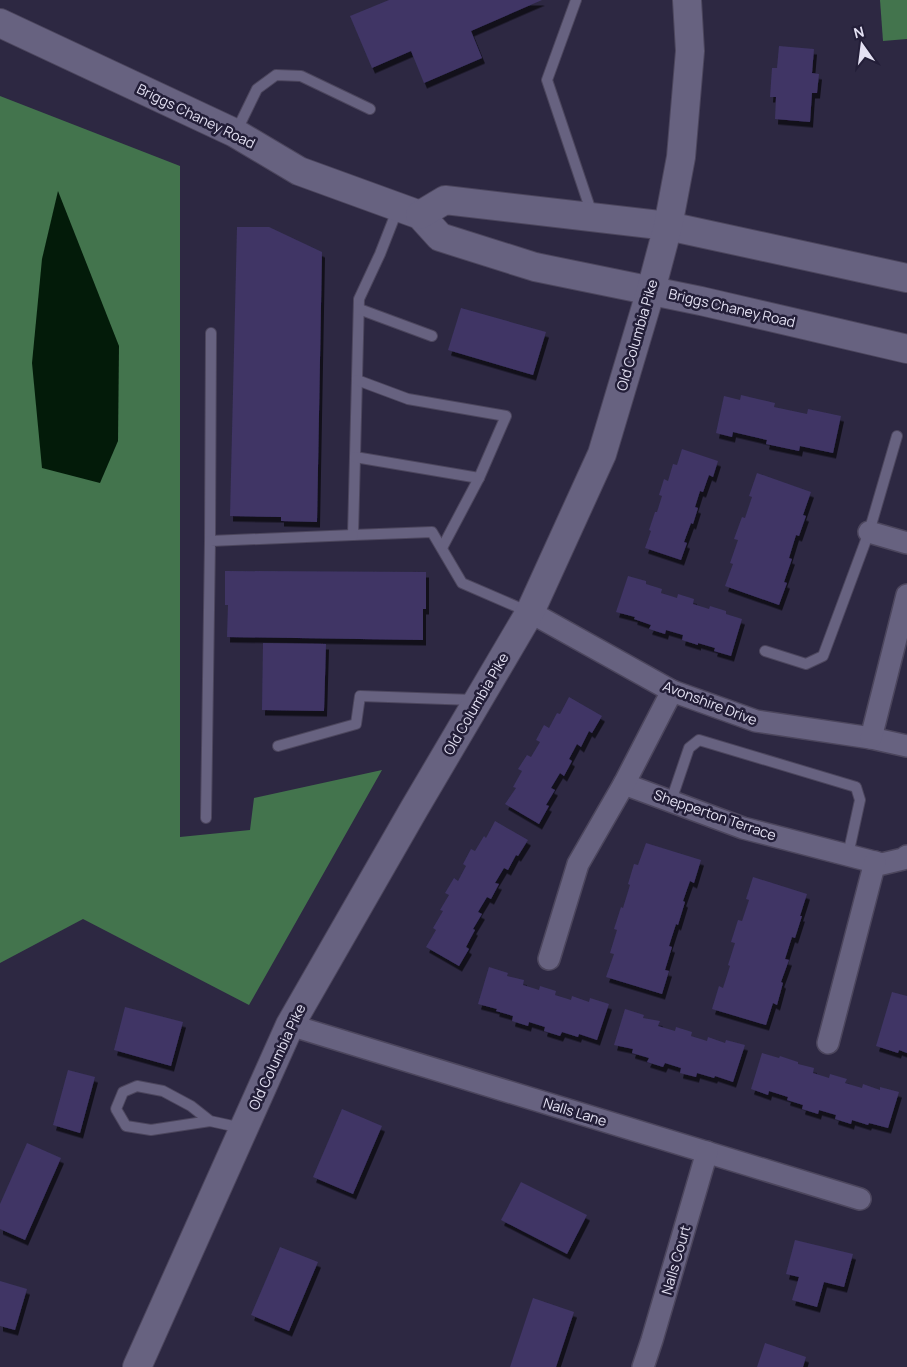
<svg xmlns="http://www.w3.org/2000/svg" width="907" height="1367" font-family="Manrope,sans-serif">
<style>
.forest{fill:#43744d}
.water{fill:#031b09}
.building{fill:#3f3565;filter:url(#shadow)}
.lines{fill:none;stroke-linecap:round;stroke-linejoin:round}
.service-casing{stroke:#4c465d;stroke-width:12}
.minor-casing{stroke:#4c465d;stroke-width:24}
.secondary-casing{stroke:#4c465d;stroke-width:30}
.service{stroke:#676280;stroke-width:10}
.minor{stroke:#676280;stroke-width:21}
.secondary{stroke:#676280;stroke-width:28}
.labels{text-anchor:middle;stroke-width:5;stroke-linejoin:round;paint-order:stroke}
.street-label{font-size:14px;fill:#e4e1f3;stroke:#231e38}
</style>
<defs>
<filter id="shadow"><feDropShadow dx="3" dy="5.5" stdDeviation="0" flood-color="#0009"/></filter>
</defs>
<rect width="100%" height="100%" fill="#2d2842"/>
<g class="forest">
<path d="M880,0h27v39l-24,2z"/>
<path d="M0,96l180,70v671l70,-7 4,-32 128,-28 -133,235 -166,-86 -83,44z"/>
</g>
<path class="water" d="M58,191l61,155 -1,95 -18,42 -58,-15 -10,-105 10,-104z"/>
<g class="building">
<path d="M389,0h153l-71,31 11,27 -58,25 -13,-32 -39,17 -22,-52z"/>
<path d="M779,46l35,3 -2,24 7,1 -2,19h-5l-2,29 -35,-3 1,-22h-6l2,-29h5z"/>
<path d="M237,227h32l53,25 -5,270 -36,-1v-4l-51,-1z"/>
<path d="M461,308l85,24 -13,43 -85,-25z"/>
<path d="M741,395l34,8 -1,4 33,7 1,-5 33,7 -8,37 -33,-7 -1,5 -33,-7 1,-4 -34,-8 -1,5 -16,-4 8,-37 16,4z"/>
<path d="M682,449l36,12 -5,16 -4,-2 -6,17 -3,-1 -5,16 3,1 -5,16 -2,-1 -7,19 3,1 -6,17 -36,-12 6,-17 -2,-1 6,-18h2l5,-16 -3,-1 5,-16 4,2 5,-17 4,1z"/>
<path d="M757,473l54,19 -8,23 3,1 -7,20 -3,-1 -7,23 3,1 -8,23 3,1 -8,22 -54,-19 8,-22 -3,-1 8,-23 -4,-1 8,-22 3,1 7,-21 -3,-1z"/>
<path d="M225,571l201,1v37h-3v31l-196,-3 1,-32h-3z"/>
<path d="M628,576l18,5v3l16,5 -1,4 16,5 1,-4 16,5 -1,5 16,5 1,-3 16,5v3l16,5 -11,37 -17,-5 1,-3 -17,-5v2l-16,-5 1,-5 -17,-5 -1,4 -16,-5 2,-4 -17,-6 1,-2 -19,-5z"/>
<path d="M263,643l63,1 -2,67 -62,-1z"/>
<path d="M569,697l33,19 -10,17 -3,-2 -8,16 -4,-3 -8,15 3,2 -8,15 -4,-3 -9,15 4,2 -9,15 3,1 -10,18 -34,-20 11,-16 -3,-1 9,-16 -4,-2 9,-14 4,2 9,-15 -4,-2 8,-15 5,3 8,-15 3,1z"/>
<path d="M495,821l33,19 -10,16 -2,-1 -8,15 -4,-2 -9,15 4,1 -8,15 -4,-2 -9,15 4,2 -9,15 2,1 -9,17 3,2 -10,17 -33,-19 10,-17 -3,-2 10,-17 -3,-1 9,-15 -4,-2 9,-15 4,3 8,-15 -3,-2 8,-15 4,2 9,-15 2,2z"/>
<path d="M646,843l55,17 -7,23 -4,-2 -7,20 2,1 -7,23 -2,-1 -7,22 3,1 -7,23 4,1 -7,23 -56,-17 8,-23 -4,-1 7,-23 -3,-1 7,-22 2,1 7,-23 -2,-1 6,-20 4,1z"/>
<path d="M753,877l54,17 -7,22h2l-7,22 -3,-1 -7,22 4,1 -8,22 2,1 -6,22 -4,-2 -7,22 -54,-16 7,-23 4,2 7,-22 -2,-1 7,-22 -4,-1 7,-22 4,1 7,-21 -3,-1z"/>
<path d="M489,967l19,6 -1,3 17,4 -1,5 16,5 1,-4 16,5 -1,4 16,5 1,-4 17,6 1,-4 19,6 -12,36 -18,-6 -1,3 -16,-5 -2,4 -16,-5 1,-4 -16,-5 -1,4 -16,-5 1,-5 -17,-5 1,-2 -19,-5z"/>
<path d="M892,992l15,4v57l-8,-3 -1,3 -22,-7z"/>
<path d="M125,1007l58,15 -12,44 -57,-16z"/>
<path d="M625,1009l19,6 -1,3 17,3 -2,5 17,5 1,-4 16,5 -1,4 16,5 1,-4 17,6 1,-3 19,5 -12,37 -18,-6 -1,2 -17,-5 -1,4 -16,-4 1,-5 -16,-5 -2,4 -16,-5 2,-4 -17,-5 1,-4 -19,-4z"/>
<path d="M762,1053l17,5 1,-2 18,6v2l16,4 -1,5 16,5 1,-4 17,5 -2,4 17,5 1,-4 17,6v-3l19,5 -11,36 -19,-5 -1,2 -16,-5 -1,4 -16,-5 1,-4 -17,-5 -1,4 -16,-5 1,-4 -16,-5 1,-3 -19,-6 -1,4 -17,-6z"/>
<path d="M68,1070l27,7 -15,56 -27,-8z"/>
<path d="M342,1109l40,17 -29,68 -40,-17z"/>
<path d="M27,1143l34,15 -36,82 -25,-11v-25z"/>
<path d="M521,1182l66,33 -20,39 -66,-34z"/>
<path d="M795,1240l58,14 -9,33 -20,-5 -7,25 -25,-7 7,-23 -13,-3z"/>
<path d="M280,1247l38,15 -29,69 -38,-16z"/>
<path d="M0,1281l27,8 -12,41 -15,-4z"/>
<path d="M533,1298l41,14 -18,55h-46z"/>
<path d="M765,1343l41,14 -3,10h-46z"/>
</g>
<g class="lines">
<g class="service-casing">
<g id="service">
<path d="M576,0l-29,80 45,134"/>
<path d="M236,132l21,-43 19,-14 25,1 69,33"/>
<path d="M398,208l-18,46 -21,45 -6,236 79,-3 30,51 67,29"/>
<path d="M359,309l73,27"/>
<path d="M357,380l51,19 98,17 -27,62"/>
<path d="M355,457l124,21 -37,70"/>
<path d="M210,541l1,-208"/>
<path d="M765,651l41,13 17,-8 46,-124 28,-96"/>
<path d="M278,746l78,-22 4,-28 114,4"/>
<path d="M671,801l18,-53 10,-8 157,47 4,13 -12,55"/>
<path d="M206,818l4,-277 143,-6"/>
<path d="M210,1121l-19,-15 -28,-15 -26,-5 -14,6 -7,17 10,17 25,4 59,-9 32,7"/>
</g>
</g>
<g class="minor-casing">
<g id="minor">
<path d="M869,532l38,11"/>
<path d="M530,612l142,79 84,30 115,17 36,8"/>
<path d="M871,738l36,-143"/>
<path d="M624,784l119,44 139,36 21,-5 4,-3"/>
<path d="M549,959l29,-95 46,-80 48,-93"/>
<path d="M290,1025l570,174"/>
<path d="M828,1043l47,-181"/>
<path d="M643,1367l9,-27 55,-188"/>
</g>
</g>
<g class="secondary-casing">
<g id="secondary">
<path d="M0,23l235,110 64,38 121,44 20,22 95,30 166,34 206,48"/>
<path d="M420,215l25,-15 223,26 239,52"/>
<path d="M137,1367l153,-342 124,-216 116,-197 72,-158 49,-164 17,-64 13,-69 9,-106 -3,-51"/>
</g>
</g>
<use href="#service" class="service"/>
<use href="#minor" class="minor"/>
<use href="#secondary" class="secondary"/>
</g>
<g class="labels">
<g class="street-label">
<text transform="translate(196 116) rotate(26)" y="5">Briggs Chaney Road</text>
<text transform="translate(732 308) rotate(13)" y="5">Briggs Chaney Road</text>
<text transform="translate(637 335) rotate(-74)" y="5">Old Columbia Pike</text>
<text transform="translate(710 703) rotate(21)" y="5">Avonshire Drive</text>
<text transform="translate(476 704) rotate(-60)" y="5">Old Columbia Pike</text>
<text transform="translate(715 815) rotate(19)" y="5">Shepperton Terrace</text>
<text transform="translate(277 1057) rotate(-65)" y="5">Old Columbia Pike</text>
<text transform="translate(575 1112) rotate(17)" y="5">Nalls Lane</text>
<text transform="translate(676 1260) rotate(-74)" y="5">Nalls Court</text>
</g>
</g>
<g transform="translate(862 45) rotate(346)" stroke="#231e38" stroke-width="4" paint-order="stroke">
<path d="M0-4L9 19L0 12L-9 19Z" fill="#e4e1f3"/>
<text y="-8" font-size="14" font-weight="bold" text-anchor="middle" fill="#e4e1f3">N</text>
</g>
</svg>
